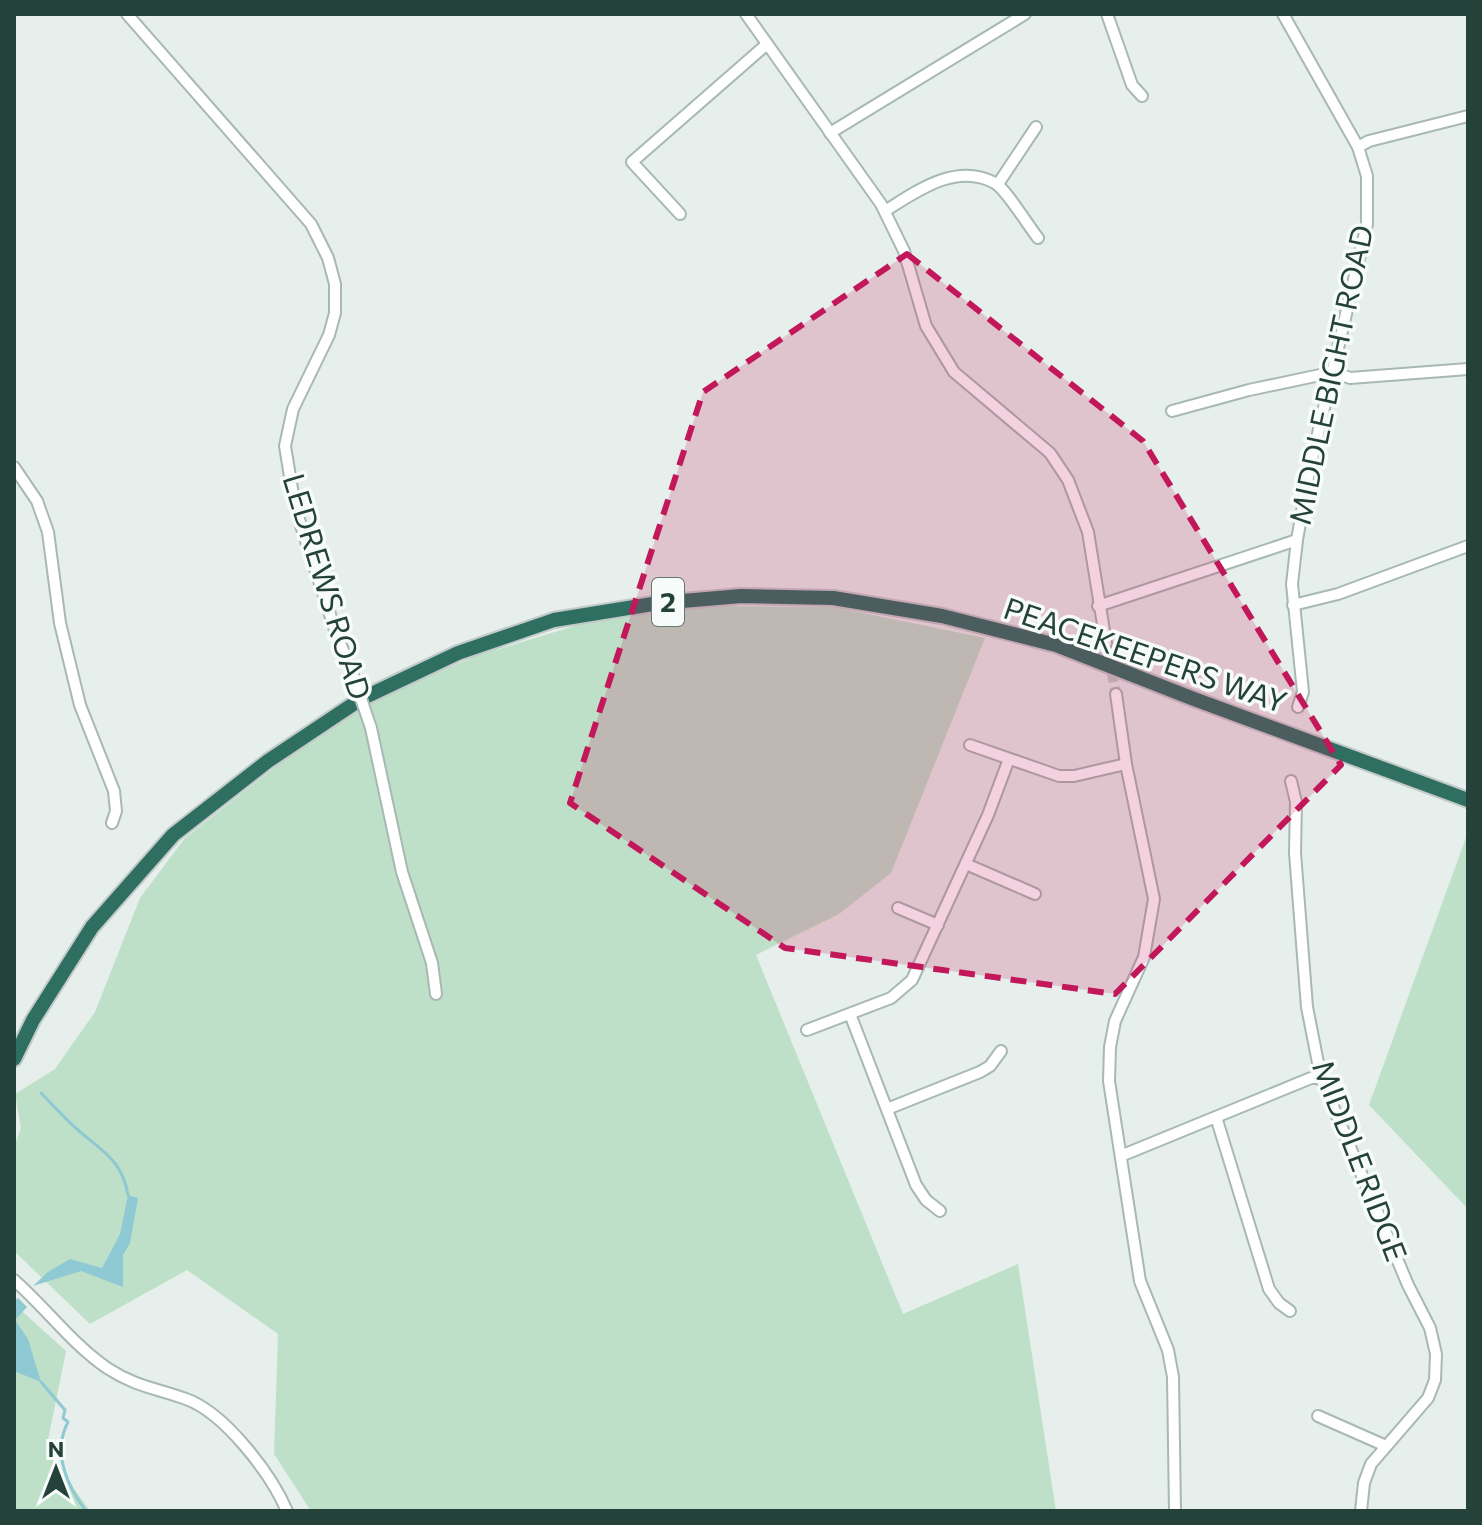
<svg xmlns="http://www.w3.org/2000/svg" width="1482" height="1525" font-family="Commissioner,sans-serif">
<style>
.green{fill:#bfe0c8}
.water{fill:#8ec9d4}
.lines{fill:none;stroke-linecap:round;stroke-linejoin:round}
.stream{stroke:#8ec9d4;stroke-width:3}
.minor-tunnel{stroke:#bfccc8;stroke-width:10;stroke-dasharray:10 5;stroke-linecap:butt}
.minor-casing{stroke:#a8b8b2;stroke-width:14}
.highway-casing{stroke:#c2cac8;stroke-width:18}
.minor{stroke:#fff;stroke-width:10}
.highway{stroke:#2f6f62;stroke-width:14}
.minor-bridge-casing{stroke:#a8b8b2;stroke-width:14;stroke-linecap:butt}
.minor-bridge{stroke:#fff;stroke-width:10}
.marked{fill:#c2185b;fill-opacity:0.2;stroke:#c2185b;stroke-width:6;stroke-dasharray:16 10;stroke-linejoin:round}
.labels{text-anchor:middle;stroke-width:7;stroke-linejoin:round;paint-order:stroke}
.shield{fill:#f7fbf9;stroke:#637a73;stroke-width:2}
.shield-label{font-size:28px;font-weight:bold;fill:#24423a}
.street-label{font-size:30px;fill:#24423a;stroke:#f7fbf9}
</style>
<rect width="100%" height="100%" fill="#e6efeb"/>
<g class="green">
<path d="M711,606l123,1 151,31 -94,235 -52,41 -83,41 147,359 115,-50 38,247h-745l-37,-57 4,-120 -91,-64 -97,54 -76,-73v-104l7,-19 -6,-34 40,-25 40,-57 45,-114 45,-60 116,-91 70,-46 105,-45 118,-36z"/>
<path d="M1468,832v377l-99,-104z"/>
<path d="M14,1304l52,47 -20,99 44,61h-76z"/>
</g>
<g class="water">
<path d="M128,1195l10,3 -8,45 -7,12v32l-42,-16 -48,15 15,-14 22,-13 32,9 18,-34z"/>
<path d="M18,1298l9,9 -12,13 13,19 13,43 -27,-11v-70z"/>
</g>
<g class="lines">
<g class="stream">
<path d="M41,1093c12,12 24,26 37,37 25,22 44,30 50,65"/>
<path d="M41,1382l24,28 -2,8 5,4c-16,30 -1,64 18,89"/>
</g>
<path class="minor-tunnel" d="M1106,643l10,51"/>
<g class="minor-casing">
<g id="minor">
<path d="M127,14l184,210 17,34 7,26v29l-6,22 -36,74 -8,37 10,61 42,129 15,36"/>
<path d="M746,14l135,190 23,47 22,75 28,46 96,81 18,27 20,52 18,111"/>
<path d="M1107,14l25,71 10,11"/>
<path d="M1283,14l75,133 9,29v48l-58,248 -12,68 -5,44 11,108 -5,15"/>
<path d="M830,133l195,-119"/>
<path d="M1358,147l11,-6 99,-25"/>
<path d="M998,184l38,-57"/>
<path d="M885,211c32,-20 71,-49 110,-28 11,6 34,44 43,55"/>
<path d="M680,214l-48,-52 135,-118"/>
<path d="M1172,411l77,-21 85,-18 16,6 118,-9"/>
<path d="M14,467l23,34 11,31 12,91 20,82 34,86 2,20 -4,12"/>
<path d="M1293,605l45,-11 130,-48"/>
<path d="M1098,606l199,-66"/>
<path d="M1116,694l10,70 28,135 -10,58 -29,64 -5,26 -1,34 31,200 28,69 5,27 2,134"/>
<path d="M371,728l31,144 30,91 4,31"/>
<path d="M970,745l89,31h15l52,-12"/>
<path d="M1291,781l5,21 -1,51 12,154 14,71 87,207 22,43 6,26 -1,26 -7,18 -57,66 -7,19 -3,28"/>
<path d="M966,864l69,30"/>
<path d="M898,908l40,17"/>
<path d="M850,1014l66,171 10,15 14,11"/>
<path d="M807,1030l84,-32 21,-18 76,-165 21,-56"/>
<path d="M887,1109l93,-37 10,-6 11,-15"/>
<path d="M1216,1117l53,172 10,14 11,8"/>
<path d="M1123,1155l188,-77h10"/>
<path d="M14,1280c32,28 58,64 93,88 29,19 49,20 79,31 39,14 85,75 101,112"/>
<path d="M1318,1416l68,30"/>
</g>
</g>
<g class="highway-casing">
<path id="highway" d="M14,1059l19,-39 59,-93 81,-92 95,-74 93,-62 97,-46 96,-33 105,-17 82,-7 92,2 109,18 114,29 138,54 274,101"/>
</g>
<use href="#minor" class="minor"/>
<use href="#highway" class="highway"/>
<g class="minor-bridge-casing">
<path id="minor-bridge" d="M352,672l19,56"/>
</g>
<use href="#minor-bridge" class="minor-bridge"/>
</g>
<path class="marked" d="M907,254l236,187 198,324 -226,229 -330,-46 -215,-145 133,-411z"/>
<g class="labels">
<rect class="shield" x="652" y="578" width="32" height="48" rx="6"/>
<g class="shield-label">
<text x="668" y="612">2</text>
</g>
<g class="street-label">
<text transform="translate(1332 375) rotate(-78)" y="10">MIDDLE BIGHT ROAD</text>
<text transform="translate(326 587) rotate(73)" y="10">LEDREWS ROAD</text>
<text transform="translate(1145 656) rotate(19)" y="10">PEACEKEEPERS WAY</text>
<text transform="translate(1359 1161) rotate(69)" y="10">MIDDLE RIDGE</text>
</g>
</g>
<rect width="1482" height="1525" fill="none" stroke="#24423a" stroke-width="32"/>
<g transform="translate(56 1469)" stroke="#f7fbf9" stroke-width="6" paint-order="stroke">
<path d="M0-6L14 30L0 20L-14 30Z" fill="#24423a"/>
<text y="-12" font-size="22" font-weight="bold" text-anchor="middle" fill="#24423a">N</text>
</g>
</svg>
